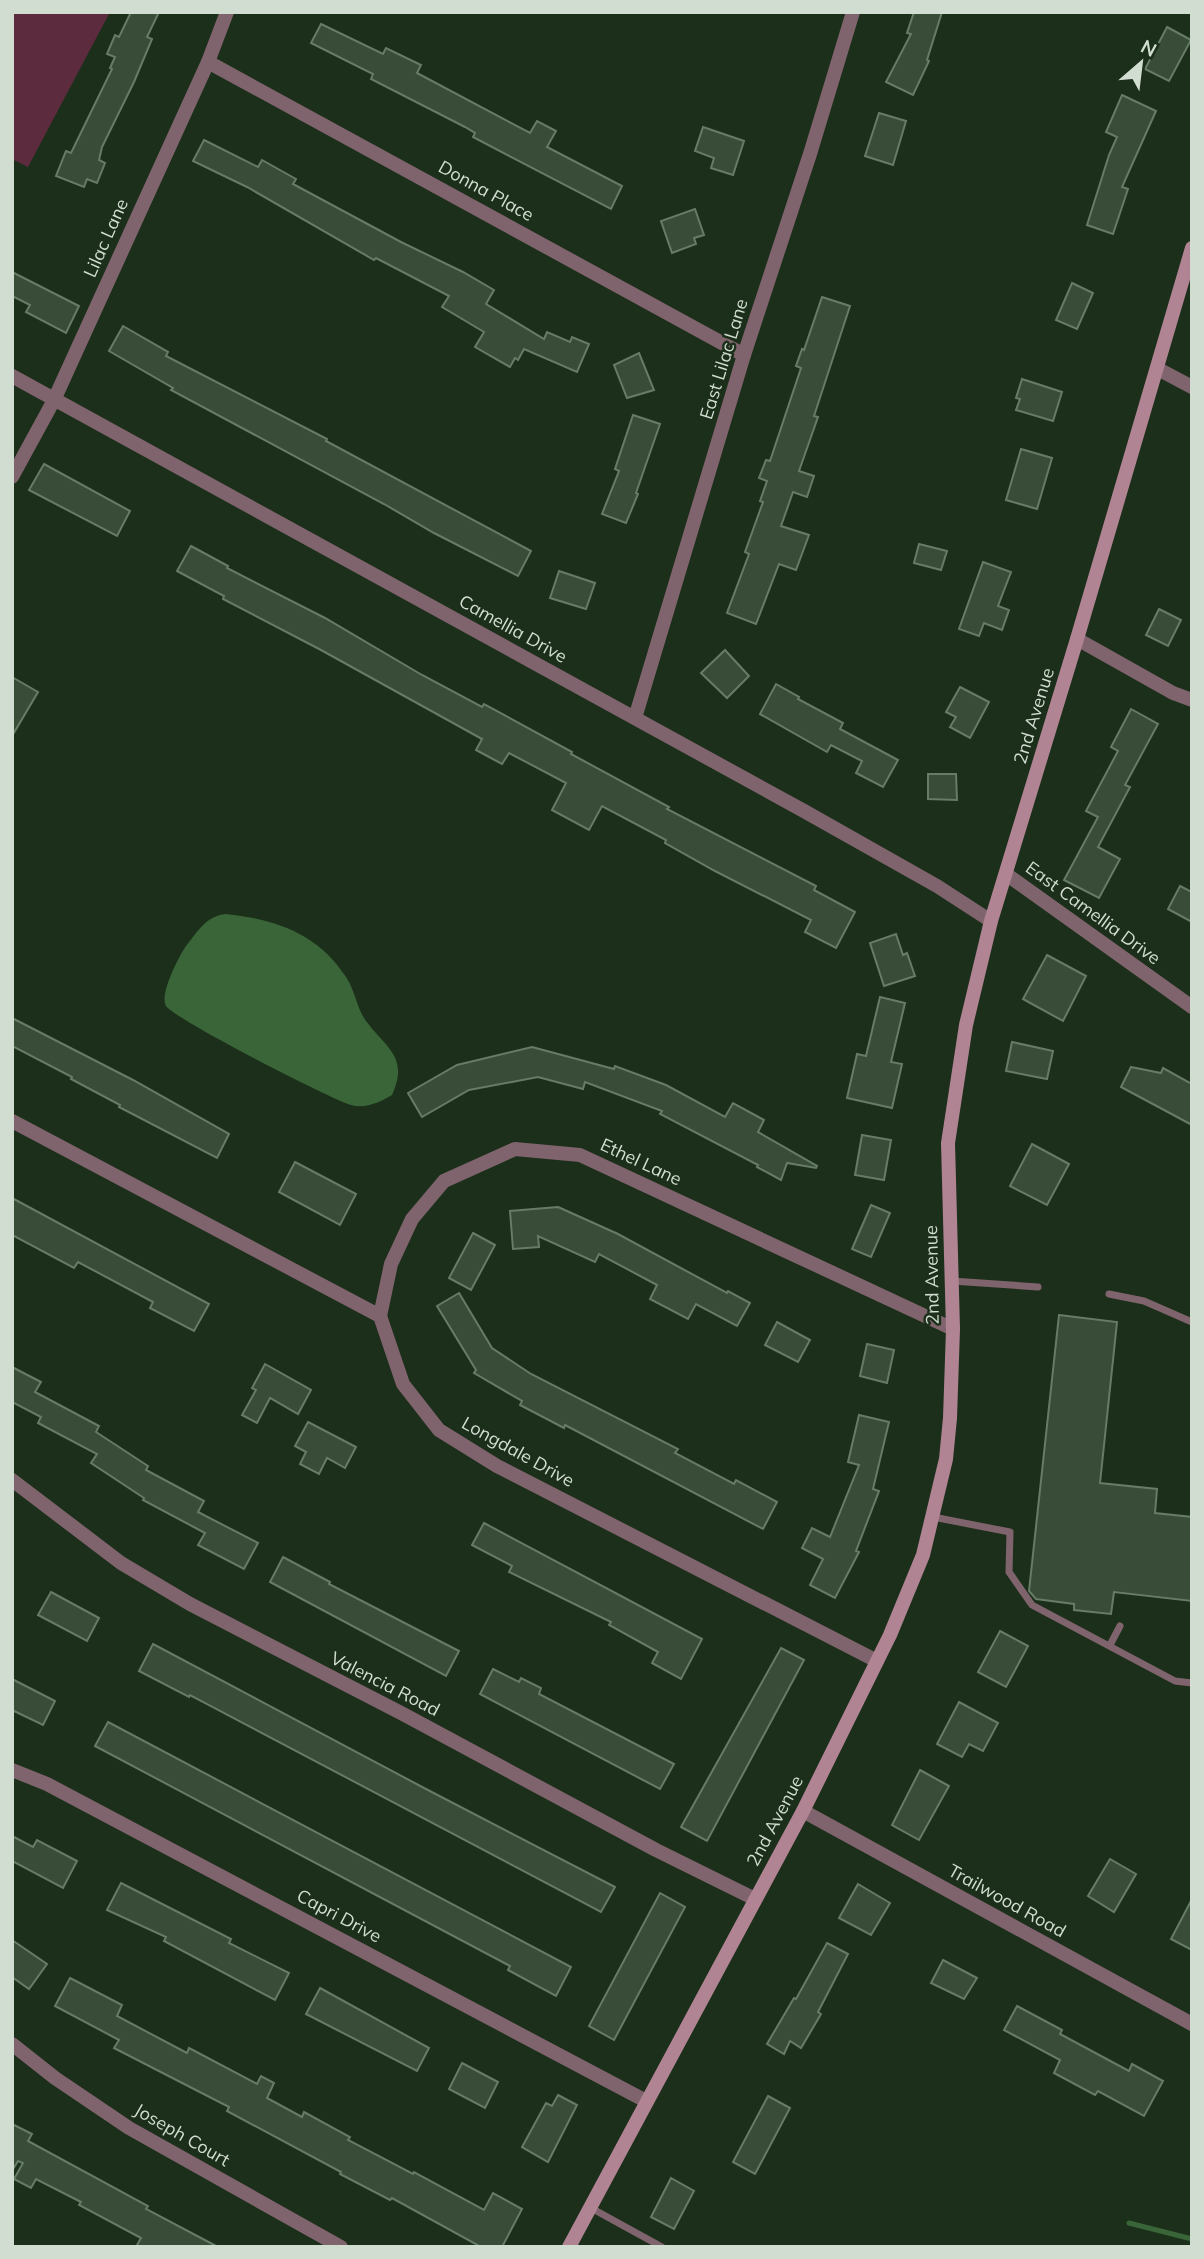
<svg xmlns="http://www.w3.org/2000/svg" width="1204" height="2259" font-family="Mulish,sans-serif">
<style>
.green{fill:#5d2b3e}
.water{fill:#3a6538}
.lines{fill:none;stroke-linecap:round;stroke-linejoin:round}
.stream{stroke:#3a6538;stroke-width:5}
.building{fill:#384c37;stroke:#667c65;stroke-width:2}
.lane{stroke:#80646d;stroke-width:7}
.street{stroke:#80646d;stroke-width:14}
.secondary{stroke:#b18493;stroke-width:14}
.labels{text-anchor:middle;stroke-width:5;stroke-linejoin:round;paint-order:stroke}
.street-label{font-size:18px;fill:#d1ddd0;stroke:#1c2f1b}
</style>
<rect width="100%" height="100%" fill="#1c2f1b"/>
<path class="green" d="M12,12h98l-82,155 -16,-8z"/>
<path class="water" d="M226,914c48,5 92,19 120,63 9,13 11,32 20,44 21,28 43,36 26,74 -11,7 -27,14 -41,10 -22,-7 -175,-85 -185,-99 -7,-11 13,-50 20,-60 12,-15 20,-30 40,-32z"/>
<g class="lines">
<path class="stream" d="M1129,2223l63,16"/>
</g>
<g class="building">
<path d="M131,12h28l-12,25 5,2 -18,43 -32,65 -3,13 6,3 -8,20 -10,-4 -3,8 -28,-11 10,-25 5,2 41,-84 -2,-1 5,-11 -8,-3 8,-19 4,2z"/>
<path d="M914,12h28l-15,48 2,1 -16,34 -27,-13 25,-48 -4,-1z"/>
<path d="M321,24l62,30 3,-6 35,17 -4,8 113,60 7,-12 19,10 -9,16 75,39 -11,23 -138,-72 2,-4 -10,-6 -94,-48 2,-5 -62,-31z"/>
<path d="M1167,27l24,13 -22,41 -24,-12z"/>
<path d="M1122,95l34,16 -34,76 6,2 -15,45 -26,-9 22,-70 8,-18 -11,-5z"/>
<path d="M879,113l27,8 -13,44 -28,-9z"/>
<path d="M703,127l41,14 -11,34 -22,-7 3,-10 -19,-7z"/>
<path d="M204,140l54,27 4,-7 34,19 -3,5 108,58 62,30 31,18 -8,14 58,35 3,-7 23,10 2,-5 17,7 -12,28 -53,-23 -6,11 -3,-2 -5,9 -35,-20 9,-15 -42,-25 7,-11 -73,-38 -2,2 -127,-73 -54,-26z"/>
<path d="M695,209l9,26 -10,3 2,6 -24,9 -11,-32z"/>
<path d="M12,272l67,34 -13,27 -40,-21 4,-7 -18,-9z"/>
<path d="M1072,283l21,10 -16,36 -21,-9z"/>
<path d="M822,297l28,9 -36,110 4,1 -19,54 15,5 -7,21 -14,-5 -12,34 28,9 -13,35 -17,-6 -23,60 -29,-11 22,-59 -4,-2 18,-50 -3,-1 7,-20 -8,-3 7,-18 4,1 31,-93 -5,-2 6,-17 2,1z"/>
<path d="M123,326l45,26 -2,4 161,83 -1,2 205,110 -13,25 -84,-43 -50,-29 -213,-114 2,-2 -64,-37z"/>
<path d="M639,353l15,37 -27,8 -13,-33z"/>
<path d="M1022,379l40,13 -9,29 -37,-11 4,-11 -4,-1z"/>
<path d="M633,415l27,9 -24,69 2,1 -12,29 -24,-9 17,-43 -4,-2z"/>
<path d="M1021,449l31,9 -15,51 -31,-9z"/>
<path d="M44,464l86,47 -13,25 -88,-46z"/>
<path d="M919,544l28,7 -6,19 -27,-7z"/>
<path d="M191,546l37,20 -1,2 98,50 97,57 60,32 2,-3 88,48 -1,2 98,53 -2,2 149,77 -2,4 41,22 -19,36 -31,-16 6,-12 -96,-49 -50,-28 1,-3 -64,-34 -13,24 -37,-20 14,-27 -57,-30 -7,11 -26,-14 6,-11 -161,-89 -98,-51 1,-3 -47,-25z"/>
<path d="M983,562l28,10 -13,34 11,4 -7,20 -18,-7 -5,13 -20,-7z"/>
<path d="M559,571l36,12 -9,26 -36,-11z"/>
<path d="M1159,609l22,11 -13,26 -22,-11z"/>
<path d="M725,650l24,26 -22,22 -26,-25z"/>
<path d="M12,677l26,15 -26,44z"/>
<path d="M776,684l23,13 -1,2 45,24 -3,6 58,31 -15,27 -27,-14 6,-12 -31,-16 -4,7 -67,-38z"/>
<path d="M960,687l29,15 -19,36 -20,-11 6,-10 -10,-5z"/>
<path d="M1131,709l27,15 -33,61 5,2 -32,60 22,12 -21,39 -35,-18 34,-63 -12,-6 32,-60 -7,-4z"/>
<path d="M928,774h28l1,26 -29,-1z"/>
<path d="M1180,886l12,6v30l-24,-13z"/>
<path d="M896,934l7,21 4,-2 8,23 -31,10 -14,-43z"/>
<path d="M1047,955l39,21 -23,45 -40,-22z"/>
<path d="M880,997l25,6 -14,59 11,2 -10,44 -45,-10 10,-44 9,2z"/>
<path d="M12,1018l121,62 96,54 -12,24 -98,-51 1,-2 -49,-26 1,-2 -60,-31z"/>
<path d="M1012,1042l41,9 -6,28 -41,-8z"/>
<path d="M532,1047l82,22 1,-3 51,19 59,32 8,-14 31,17 -6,12 59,34 -1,2 -29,-5 -6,17 -24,-13 1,-2 -98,-51 2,-3 -77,-29 -2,7 -45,-12 -69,13 -47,27 -14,-24 49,-28z"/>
<path d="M1131,1067l30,6 2,-5 29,16v41l-71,-38z"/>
<path d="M862,1135l29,5 -7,40 -29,-5z"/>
<path d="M1032,1144l37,20 -22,41 -37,-19z"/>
<path d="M295,1162l61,32 -16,31 -61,-33z"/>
<path d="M12,1198l197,106 -15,27 -44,-23 3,-6 -75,-40 -4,6 -62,-33z"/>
<path d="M871,1205l19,8 -19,44 -19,-8z"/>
<path d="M558,1207l60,27 109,59 1,-2 22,12 -13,23 -41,-22 -8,15 -38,-20 7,-14 -58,-31 -4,8 -57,-26 1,11 -26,2 -3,-38z"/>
<path d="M473,1233l22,12 -24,45 -22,-12z"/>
<path d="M459,1293l33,55 39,26 147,75 -3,4 59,31 2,-4 41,22 -14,27 -198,-104 -1,3 -44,-23 2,-4 -48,-28 2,-3 -39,-64z"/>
<path d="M1059,1315l58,7 -17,161 57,6 -2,24 37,4v84l-78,-9 -3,22 -37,-4v-6l-38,-5 -7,-8z"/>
<path d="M777,1322l33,18 -12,22 -33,-17z"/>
<path d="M867,1344l27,6 -7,33 -27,-7z"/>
<path d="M265,1364l46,26 -13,24 -28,-16 -13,25 -15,-8 14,-25 -4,-2z"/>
<path d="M12,1367l29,15 -6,10 64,34 -3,6 52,34 -2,4 58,31 -6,11 60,31 -14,26 -46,-24 7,-12 -62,-33 1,-2 -53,-35 6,-9 -59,-31 3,-6 -29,-15z"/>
<path d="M859,1415l30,7 -16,67 6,2 -23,60 3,1 -24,46 -25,-13 13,-26 -21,-11 10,-20 18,9 29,-72 -11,-3z"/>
<path d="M308,1422l48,25 -11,21 -18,-10 -8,16 -19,-10 6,-12 -11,-6z"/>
<path d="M484,1523l218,116 -21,40 -29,-16 6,-11 -49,-27 2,-3 -102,-50 3,-6 -40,-21z"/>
<path d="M283,1557l47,25 -1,2 130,67 -13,25 -176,-94z"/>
<path d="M51,1592l48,26 -12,23 -49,-26z"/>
<path d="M1000,1631l28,15 -22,41 -28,-15z"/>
<path d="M153,1644l273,145 189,98 -14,25 -411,-217 -1,2 -50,-26z"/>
<path d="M781,1648l23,12 -97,181 -26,-14z"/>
<path d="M493,1669l26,13 2,-4 20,10 -2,6 135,70 -14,25 -180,-95z"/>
<path d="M12,1679l43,22 -12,24 -31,-15z"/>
<path d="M959,1702l39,21 -15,28 -14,-7 -7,13 -25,-13z"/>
<path d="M108,1722l463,245 -15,29 -48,-26 2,-4 -415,-220z"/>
<path d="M920,1770l29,16 -30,54 -27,-15z"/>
<path d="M12,1836l21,11 4,-7 40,21 -14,27 -51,-27z"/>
<path d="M1110,1859l26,15 -22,38 -26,-16z"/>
<path d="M121,1883l110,56 -2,4 60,30 -14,27 -111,-59 2,-4 -59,-27z"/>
<path d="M858,1884l32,19 -19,32 -32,-17z"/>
<path d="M660,1893l25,14 -71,133 -25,-14z"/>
<path d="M1192,1899v51l-21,-11z"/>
<path d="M12,1940l35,24 -18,25 -17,-12z"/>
<path d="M827,1943l21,11 -30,58 3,2 -20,34 -11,-7 -6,13 -17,-10 27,-46 2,1z"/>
<path d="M943,1960l34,18 -13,21 -33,-16z"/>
<path d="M70,1978l52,27 -5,11 70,37 2,-5 68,36 4,-8 13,7 -7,15 35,19 2,-5 46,25 -2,3 65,34 1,-2 70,38 9,-17 29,16 -20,38h-21l-89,-49 -2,2 -50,-26 1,-2 -114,-61 2,-4 -115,-59 5,-8 -64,-34z"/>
<path d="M320,1988l109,60 -12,23 -111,-57z"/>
<path d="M1017,2006l45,24 -2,4 69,37 3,-7 31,17 -19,35 -46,-25 -3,4 -41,-22 6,-13 -56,-30z"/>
<path d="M462,2063l36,19 -13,26 -36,-19z"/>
<path d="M558,2095l19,10 -29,57 -26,-15 24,-44 6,3z"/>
<path d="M768,2096l22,12 -35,66 -22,-12z"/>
<path d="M12,2124l20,10 -4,7 120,65 -2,3 72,38h-82l5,-9 -62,-33 2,-3 -45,-23 -5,9 -17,-9 9,-16 -5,-2 -6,10z"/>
<path d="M671,2178l23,13 -20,38 -23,-12z"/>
</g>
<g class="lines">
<g class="lane">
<path d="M952,1281l86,6"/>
<path d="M1109,1294l35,7 48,21"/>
<path d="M933,1517l77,15 -1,40 23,33 143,76 17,2"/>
<path d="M1110,1645l10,-19"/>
<path d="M591,2208l71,39"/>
</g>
<g class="street">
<path d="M208,62l536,293"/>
<path d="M1158,369l34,18"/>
<path d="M12,376l792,435 133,75 54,35"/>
<path d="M12,477l42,-77 154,-338 19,-50"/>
<path d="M1077,639l96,54 19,7"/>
<path d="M635,718l109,-363 66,-201 43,-142"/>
<path d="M1006,874l186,133"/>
<path d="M12,1121l368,195 23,68 36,46 58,36 380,195"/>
<path d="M380,1316l11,-52 21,-45 32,-38 71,-32 65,6 373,174"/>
<path d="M12,1480l109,83 69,41 213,110 253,136 99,49"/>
<path d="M12,1770l35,14 599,317"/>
<path d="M803,1811l389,213"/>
<path d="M12,2044l43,34 74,50 212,119"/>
</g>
<path class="secondary" d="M569,2247l234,-436 87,-176 33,-80 23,-96 4,-41 3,-89 -5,-186 18,-118 25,-104 86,-282 115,-391"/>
</g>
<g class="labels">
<g class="street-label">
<text transform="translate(486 191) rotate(29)" y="6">Donna Place</text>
<text transform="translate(106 238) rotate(-66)" y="6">Lilac Lane</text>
<text transform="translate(724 359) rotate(-73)" y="6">East Lilac Lane</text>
<text transform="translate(513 629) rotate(29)" y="6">Camellia Drive</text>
<text transform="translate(1034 716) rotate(-73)" y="6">2nd Avenue</text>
<text transform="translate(1093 913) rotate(36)" y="6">East Camellia Drive</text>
<text transform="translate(641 1162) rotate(25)" y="6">Ethel Lane</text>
<text transform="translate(932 1275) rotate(-91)" y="6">2nd Avenue</text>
<text transform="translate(518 1452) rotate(29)" y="6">Longdale Drive</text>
<text transform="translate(385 1684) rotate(27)" y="6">Valencia Road</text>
<text transform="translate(775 1821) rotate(-62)" y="6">2nd Avenue</text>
<text transform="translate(1007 1901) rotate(29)" y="6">Trailwood Road</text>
<text transform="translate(339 1916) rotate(28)" y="6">Capri Drive</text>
<text transform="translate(182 2135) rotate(30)" y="6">Joseph Court</text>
</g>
</g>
<rect width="1204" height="2259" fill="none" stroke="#d1ddd0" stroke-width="28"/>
<g transform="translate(1141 63) rotate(28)" stroke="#1c2f1b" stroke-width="5" paint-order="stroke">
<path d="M0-5L12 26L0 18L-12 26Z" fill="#d1ddd0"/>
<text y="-10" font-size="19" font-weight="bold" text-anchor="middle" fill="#d1ddd0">N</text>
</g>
</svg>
